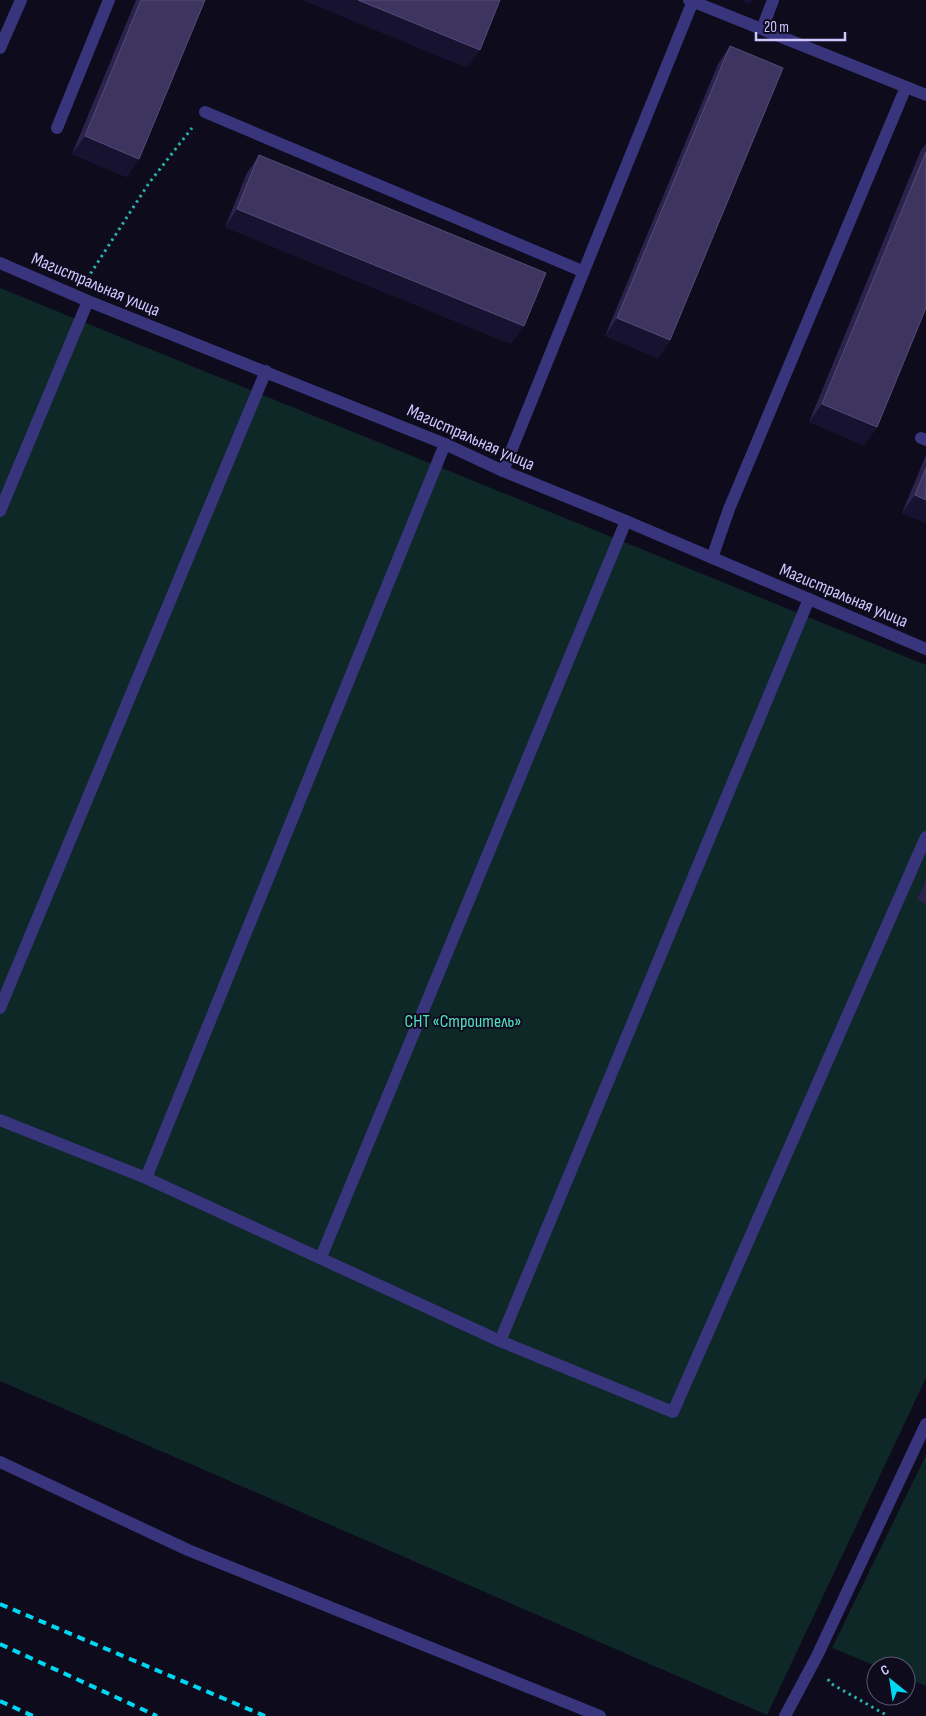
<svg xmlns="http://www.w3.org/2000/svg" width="926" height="1716" font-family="'Sofia Sans Condensed',sans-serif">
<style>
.green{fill:#0e2727}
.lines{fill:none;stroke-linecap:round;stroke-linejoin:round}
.path{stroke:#2ab0aa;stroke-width:3;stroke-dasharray:2.5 4;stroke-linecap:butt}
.service{stroke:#38357d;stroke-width:12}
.tertiary{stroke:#38357d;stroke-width:12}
.rail{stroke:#00d7f2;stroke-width:4;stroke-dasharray:8 6;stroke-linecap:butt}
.wall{fill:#2b234c}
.shaded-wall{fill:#181231}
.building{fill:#3d355f;stroke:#544c78}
.labels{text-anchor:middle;stroke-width:4;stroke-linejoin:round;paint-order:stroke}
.street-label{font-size:18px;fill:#cec7ff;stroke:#0e0b1d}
.park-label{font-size:18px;fill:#51e1bf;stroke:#0e0b1d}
</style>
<rect width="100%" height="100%" fill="#0e0b1d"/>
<g class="green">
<path d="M0,288l926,377v713l-159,337 -767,-334z"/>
<path d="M926,1455v231l-20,-8v-12h-30l-44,-18z"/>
</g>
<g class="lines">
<g class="path">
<path d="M87,279l62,-96 43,-55"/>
<path d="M828,1679l2,4 58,33"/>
</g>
<g class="service">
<path d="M689,0l237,95"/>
<path d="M762,29l11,-29"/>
<path d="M205,112l377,159"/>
<path d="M57,128l52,-128"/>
<path d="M921,438l5,2"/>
<path d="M503,471l190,-470"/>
<path d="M0,511l88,-210"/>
<path d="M712,558l17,-49 177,-422"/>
<path d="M0,1008l266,-637"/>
<path d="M0,1120l146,58 354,163 173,71 253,-575"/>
<path d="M146,1178l299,-734"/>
<path d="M321,1257l305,-736"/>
<path d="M500,1341l309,-742"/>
<path d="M0,1462l188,88 412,166"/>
<path d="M785,1716l32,-60 109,-232"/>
</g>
<g class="tertiary">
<path d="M0,48l21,-48"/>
<path d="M0,263l88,38 357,143 58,27 123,50 300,128"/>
</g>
<g class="rail">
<path d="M0,1604l265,112"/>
<path d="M0,1644l157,72"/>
<path d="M0,1701l33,15"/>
</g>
</g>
<g class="wall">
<path d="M136,0h69l-78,177 -55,-23z"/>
<path d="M730,46l-60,294 -12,18 -53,-22 113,-272z"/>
<path d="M926,144v164l-49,119 -13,18 -55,-23 112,-272z"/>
<path d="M259,155l252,189 -286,-117 22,-54z"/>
<path d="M926,455v68l-24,-10z"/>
<path d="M926,880v24l-9,-5z"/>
</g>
<g class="shaded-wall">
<path d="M302,0h56l122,50 -13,18z"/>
<path d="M741,0h12l-3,4z"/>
<path d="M85,136l54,23 -12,18 -55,-23z"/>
<path d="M237,209l287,117 -13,18 -286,-117z"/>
<path d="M617,318l53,22 -12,18 -53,-22z"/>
<path d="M822,404l55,23 -13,18 -55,-23z"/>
<path d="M915,495l11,5v23l-24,-10z"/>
</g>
<g class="building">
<path d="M141,0h64l-66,159 -54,-23z"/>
<path d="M358,0h142l-20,50z"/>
<path d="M730,46l53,22 -113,272 -53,-22z"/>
<path d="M926,152v156l-49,119 -55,-23z"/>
<path d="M259,155l287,118 -22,53 -287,-117z"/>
<path d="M926,468v32l-11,-5z"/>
</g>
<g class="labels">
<g class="street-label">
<text transform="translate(96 284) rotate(23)" y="6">Магистральная улица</text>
<text transform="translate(471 437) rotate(24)" y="6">Магистральная улица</text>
<text transform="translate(844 595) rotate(23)" y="6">Магистральная улица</text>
</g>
<g class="park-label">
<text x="463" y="1027">СНТ «Строитель»</text>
</g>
</g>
<g transform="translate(891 1681) rotate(330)"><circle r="24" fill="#0e0b1d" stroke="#5b5677"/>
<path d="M0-4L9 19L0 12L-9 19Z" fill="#00d7f2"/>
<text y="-8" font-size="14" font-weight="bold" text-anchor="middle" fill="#cec7ff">С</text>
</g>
<path d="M756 32v8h89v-8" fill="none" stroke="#cec7ff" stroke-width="2.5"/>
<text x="764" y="32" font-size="15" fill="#cec7ff" stroke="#0e0b1d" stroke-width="4" paint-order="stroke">20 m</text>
</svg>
